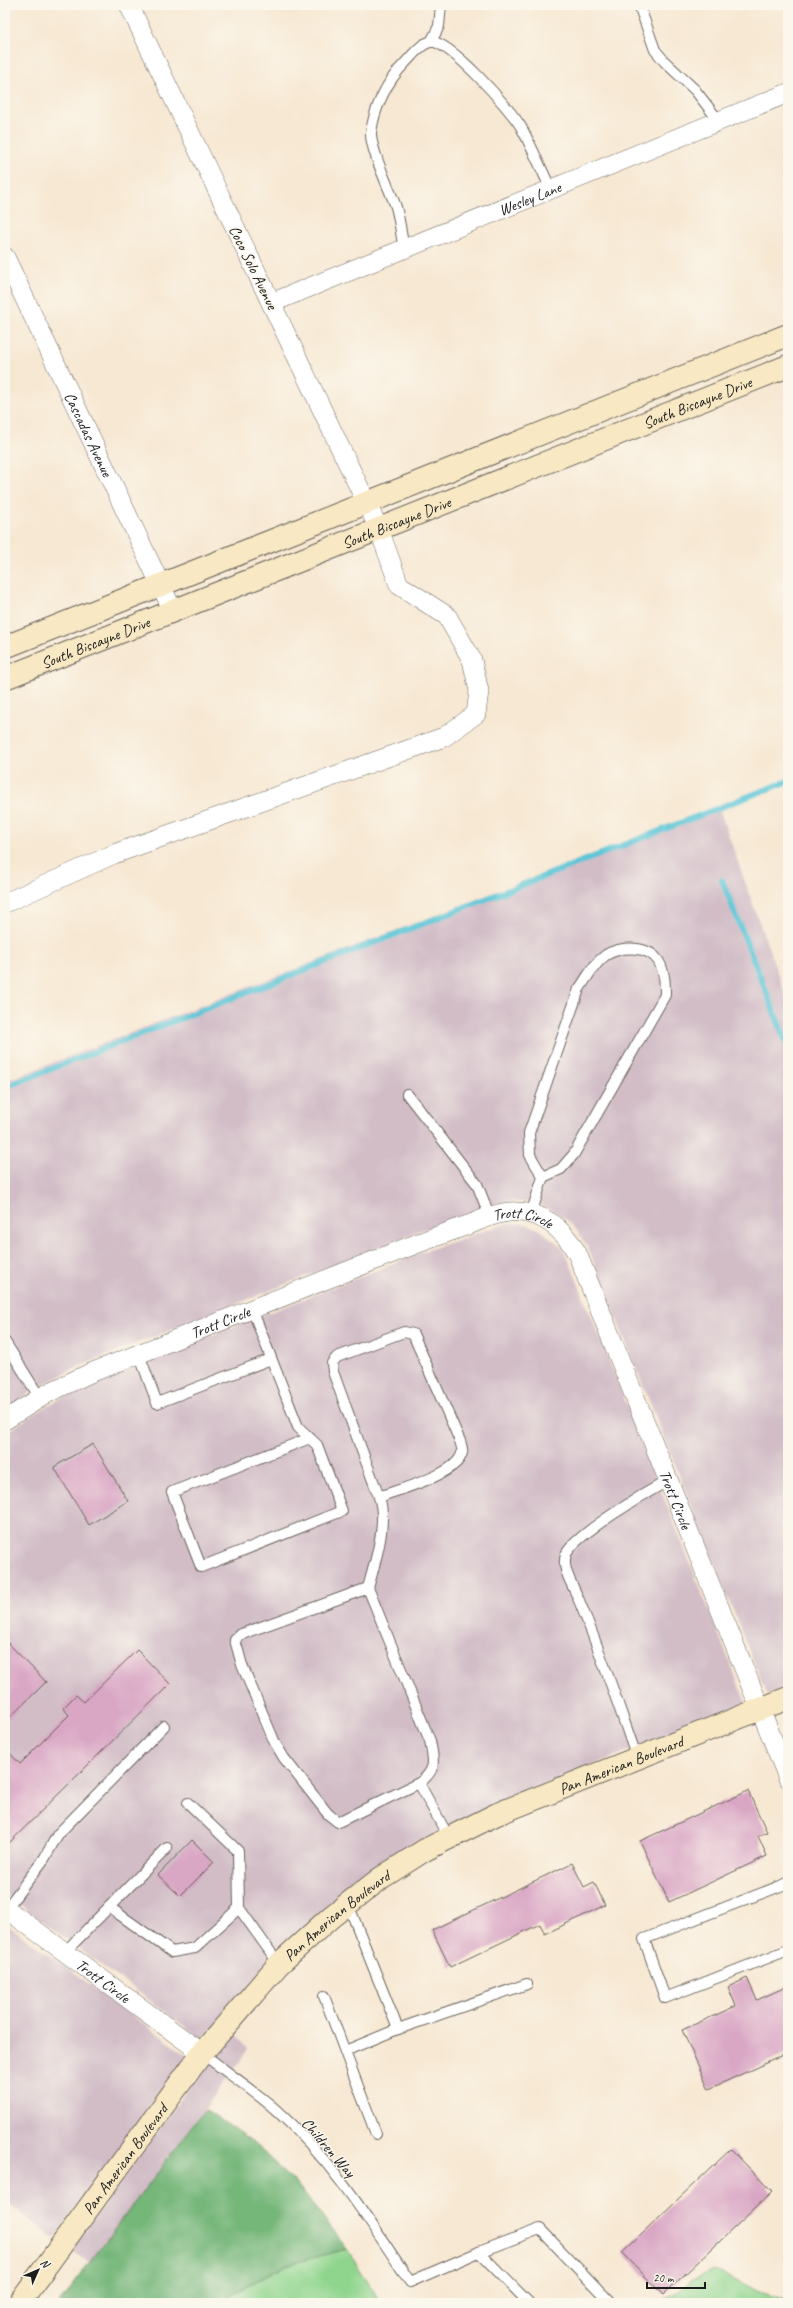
<svg xmlns="http://www.w3.org/2000/svg" width="793" height="2308" font-family="Caveat,sans-serif">
<style>
.industrial{fill:#d2bdc7}
.green{fill:#90d58e;stroke:#567855}
.forest{fill:#74b679;stroke:#48694a}
.lines{fill:none;stroke-linecap:round;stroke-linejoin:round}
.stream{stroke:#5cc6d7;stroke-width:6}
.building{fill:#d9a6c4}
.lane-casing{stroke:#69635c;stroke-width:12}
.street-casing{stroke:#69635c;stroke-width:20}
.secondary-casing{stroke:#69635c;stroke-width:24}
.lane{stroke:#fff;stroke-width:10}
.street{stroke:#fff;stroke-width:19}
.secondary{stroke:#f8e8c3;stroke-width:22}
.labels{text-anchor:middle;stroke-width:3;stroke-linejoin:round;paint-order:stroke}
.street-label{font-size:16px;fill:#1c1c1c;stroke:#fbf7ec}
</style>
<rect width="100%" height="100%" fill="#fbf7ec"/>
<filter id="ink" filterUnits="userSpaceOnUse"><feTurbulence type="fractalNoise" baseFrequency=".025" numOctaves="2"/><feDisplacementMap in="SourceGraphic" scale="8" xChannelSelector="R" yChannelSelector="G"/><feConvolveMatrix kernelMatrix="1 2 1 2 8 2 1 2 1" color-interpolation-filters="sRGB"/></filter>
<filter id="wash" filterUnits="userSpaceOnUse"><feTurbulence type="fractalNoise" baseFrequency=".012" numOctaves="4" result="noise"/><feDisplacementMap in="SourceGraphic" scale="16" xChannelSelector="R" yChannelSelector="G"/><feGaussianBlur stdDeviation="0.9" result="paint"/><feColorMatrix in="noise" values="0 0 0 0 0 0 0 0 0 0 0 0 0 0 0 0 0 1.4 0 .05"/><feComposite in="paint" operator="in"/></filter>
<g filter="url(#wash)">
<rect width="100%" height="100%" fill="#f7e8d3"/>
<g class="industrial">
<path d="M718,806l70,197v684l-21,8 -179,-447 -10,-16 -12,-13 -15,-9 -18,-7 -22,-2 -16,3 -73,26 -337,134 -41,20 -39,24v-327z"/>
<path d="M508,1223l18,1 13,5 21,16 8,13 178,445 -252,102 -73,35 -219,199 -197,-145v-461l47,-30 39,-20 337,-133z"/>
<path d="M5,1923l183,133 -134,182 -49,-36z"/>
<path d="M233,2033l16,16 -160,214 -18,-13 139,-191z"/>
</g>
<g class="green">
<path d="M347,2249l34,54h-165l70,-38z"/>
<path d="M714,2270l45,22 29,8v3h-127l32,-23z"/>
</g>
<path class="forest" d="M205,2109l48,33 46,45 48,62 -61,16 -70,38h-157z"/>
<g class="lines">
<g class="stream">
<path d="M722,880l66,167"/>
<path d="M5,1087l783,-306"/>
</g>
</g>
<g id="blocks">
<g class="building">
<path d="M93,1444l35,57 -39,24 -35,-58z"/>
<path d="M5,1640l41,42 -41,40z"/>
<path d="M137,1650l33,34 -165,163v-99l15,16 49,-49 -6,-7 13,-13 8,7z"/>
<path d="M748,1791l19,41 -9,4 9,20 -98,46 -29,-61z"/>
<path d="M192,1840l22,22 -34,34 -22,-21z"/>
<path d="M572,1863l12,24 10,-5 11,23 -60,29 -5,-10 -90,43 -18,-37z"/>
<path d="M747,1978l10,22 31,-14v67l-79,36 -27,-59 54,-24 -8,-19z"/>
<path d="M731,2149l41,43 -109,103 -41,-43z"/>
</g>
</g>
</g>
<g filter="url(#ink)">
<use href="#blocks" fill-opacity="0" stroke="#69635c" stroke-width="1"/>
<g class="lines">
<g class="lane-casing">
<g id="lane">
<path d="M639,5l16,45 10,12 30,28 24,31"/>
<path d="M431,42l8,-16 2,-21"/>
<path d="M404,249c-3,-14 -4,-28 -8,-42 -6,-17 -26,-58 -25,-74 3,-25 16,-52 34,-70 6,-6 15,-19 25,-21 18,-4 81,68 91,85 11,20 20,42 30,62"/>
<path d="M407,1094l70,90 13,33"/>
<path d="M531,1214l12,-37 18,-8 13,-15 91,-159c0,-11 0,-22 -6,-33 -10,-17 -38,-16 -53,-7 -12,8 -19,23 -27,34l-50,144 1,22 13,22"/>
<path d="M252,1309l46,118 19,18 25,66 -141,56 -29,-75 138,-54"/>
<path d="M5,1342l35,56"/>
<path d="M139,1354l18,49 114,-44"/>
<path d="M368,1588c7,-26 20,-65 11,-91 20,-8 78,-22 83,-44 1,-4 -1,-9 -2,-12l-47,-107 -9,-2 -67,25 -5,6 1,9 46,125"/>
<path d="M637,1758c-19,-54 -37,-108 -59,-160 -5,-13 -17,-30 -12,-43 6,-19 83,-64 103,-75"/>
<path d="M419,1783l-81,39 -10,-8 -44,-56 -9,-15 -33,-78 -7,-25 4,-5 129,-47 62,153c4,20 7,29 -11,42l30,55"/>
<path d="M188,1803l50,48 1,57 40,56"/>
<path d="M788,1883l-144,56 21,59 123,-48"/>
<path d="M348,1904l50,125 129,-45"/>
<path d="M109,1907l63,45 23,-4 44,-40"/>
<path d="M6,1909l38,-50 14,-25 106,-108"/>
<path d="M64,1953l103,-105"/>
<path d="M324,1996l52,138"/>
<path d="M345,2051l53,-22"/>
<path d="M202,2053c24,19 50,36 73,56 55,49 95,112 135,173l69,-30 61,-23 71,74"/>
<path d="M479,2252l50,51"/>
</g>
</g>
<g class="street-casing">
<g id="street">
<path id="s1" d="M5,257l168,354"/>
<path id="s2" d="M271,303l517,-210"/>
<path d="M5,903l109,-49 330,-117 32,-23 3,-23 -7,-31 -25,-44 -48,-31 -20,-56 -250,-524"/>
<path id="s3" d="M5,1420l43,-27 40,-19c99,-39 197,-78 295,-117 29,-12 57,-22 85,-32 13,-5 27,-12 41,-13 31,-2 53,15 68,41l211,525"/>
<path id="s4" d="M5,1908l197,145"/>
</g>
</g>
<g class="secondary-casing">
<g id="secondary">
<path d="M5,647l783,-312"/>
<path id="s5" d="M5,678l783,-312"/>
<path id="s6" d="M19,2303l183,-250 77,-89 52,-47 50,-39 44,-28 72,-36 291,-116"/>
</g>
</g>
<use href="#lane" class="lane"/>
<use href="#street" class="street"/>
<use href="#secondary" class="secondary"/>
</g>
</g>
<g class="labels">
<g class="street-label">
<text dy="6" stroke="none"><textPath href="#s2" startOffset="279">Wesley Lane</textPath></text>
<text transform="translate(254 267) rotate(64)" y="6">Coco Solo Avenue</text>
<text dy="6" stroke="none"><textPath href="#s5" startOffset="745">South Biscayne Drive</textPath></text>
<text dy="6" stroke="none"><textPath href="#s1" startOffset="196">Cascadas Avenue</textPath></text>
<text dy="6" stroke="none"><textPath href="#s5" startOffset="421">South Biscayne Drive</textPath></text>
<text dy="6" stroke="none"><textPath href="#s5" startOffset="97">South Biscayne Drive</textPath></text>
<text dy="6" stroke="none"><textPath href="#s3" startOffset="561">Trott Circle</textPath></text>
<text dy="6" stroke="none"><textPath href="#s3" startOffset="237">Trott Circle</textPath></text>
<text dy="6" stroke="none"><textPath href="#s3" startOffset="896">Trott Circle</textPath></text>
<text dy="6" stroke="none"><textPath href="#s6" startOffset="827">Pan American Boulevard</textPath></text>
<text dy="6" stroke="none"><textPath href="#s6" startOffset="503">Pan American Boulevard</textPath></text>
<text dy="6" stroke="none"><textPath href="#s4" startOffset="122">Trott Circle</textPath></text>
<text transform="translate(329 2147) rotate(49)" y="6">Children Way</text>
<text dy="6" stroke="none"><textPath href="#s6" startOffset="179">Pan American Boulevard</textPath></text>
</g>
</g>
<rect width="793" height="2308" fill="none" stroke="#fbf7ec" stroke-width="20"/>
<g transform="translate(38 2270) rotate(45)" stroke="#fbf7ec" stroke-width="3" paint-order="stroke">
<path d="M0-3L7 15L0 10L-7 15Z" fill="#1c1c1c"/>
<text y="-6" font-size="11" font-weight="bold" text-anchor="middle" fill="#1c1c1c">N</text>
</g>
<path d="M647 2282v6h58v-6" fill="none" stroke="#1c1c1c" stroke-width="2"/>
<text x="653" y="2282" font-size="12" fill="#1c1c1c" stroke="#fbf7ec" stroke-width="3" paint-order="stroke">20 m</text>
</svg>
